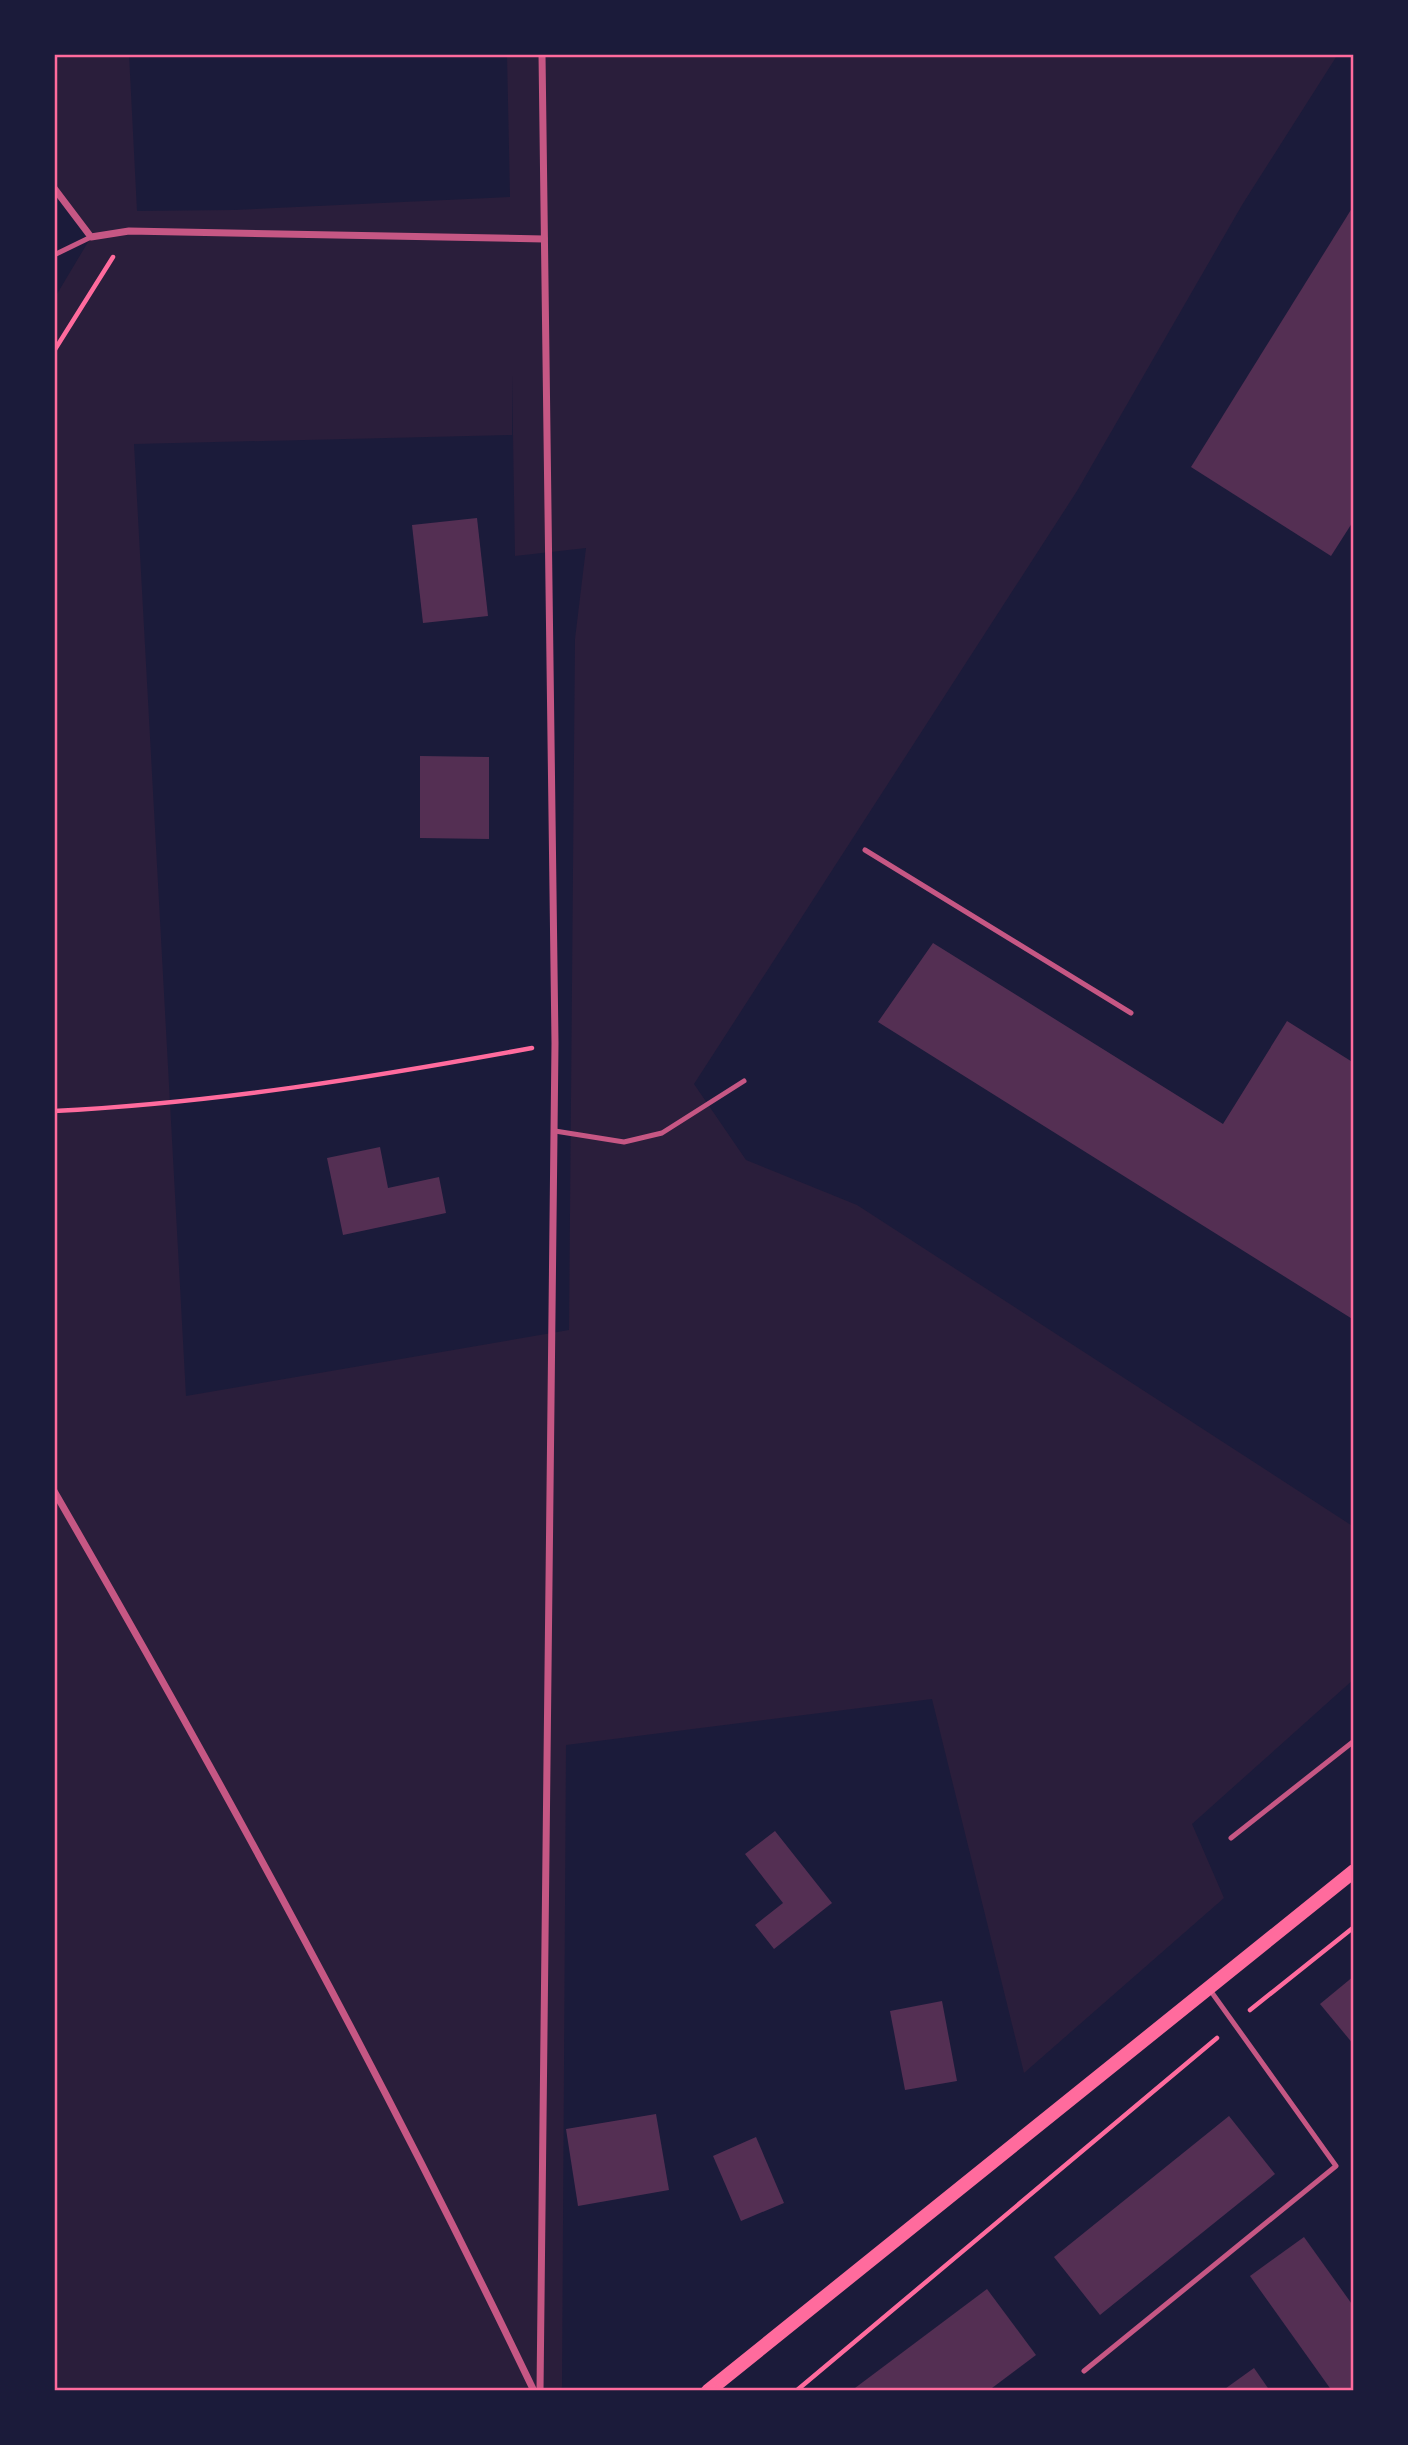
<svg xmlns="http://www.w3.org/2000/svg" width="1408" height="2445" font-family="'Noto Sans',sans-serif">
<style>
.green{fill:#2a1e3b;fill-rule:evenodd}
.building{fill:#542f53}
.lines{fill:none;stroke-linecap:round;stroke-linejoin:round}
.path{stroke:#ff6b9d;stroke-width:4.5}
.service{stroke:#c65784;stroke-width:5}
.minor{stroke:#c65784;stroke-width:7}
.secondary{stroke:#ff6b9d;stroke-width:14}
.neatline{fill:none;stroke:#ff6b9d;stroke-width:2.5}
</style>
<rect width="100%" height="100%" fill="#1b1b3a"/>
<path class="green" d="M54,54h75l8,157 97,-1 276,-13 -3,-143h831l-96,151 -165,286 -383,593 52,76 111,45 497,322v152l-162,145 32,74 -200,175 -92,-374 -366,46 -4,642 -3,4h-500l-5,-3v-2089l37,-62 -37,-49zM512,374l3,182 71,-8 -11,91 -6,691 -383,66 -52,-952 378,-9z"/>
<g class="building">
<path d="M1354,205v315l-23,36 -140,-89z"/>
<path d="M477,518l11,98 -65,7 -11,-98z"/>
<path d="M420,756l69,1v82l-69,-1z"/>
<path d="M933,943l290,181 64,-103 67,42v257l-476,-298z"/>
<path d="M380,1147l8,41 51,-11 7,36 -103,22 -16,-77z"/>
<path d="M775,1831l57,72 -58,46 -19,-24 28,-22 -38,-49z"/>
<path d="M1354,1976v69l-34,-41z"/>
<path d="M942,2001l15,80 -52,9 -15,-79z"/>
<path d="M656,2114l13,76 -91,16 -12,-77z"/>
<path d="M1229,2116l46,58 -175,141 -46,-58z"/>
<path d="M756,2137l28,66 -43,18 -28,-65z"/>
<path d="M1304,2237l50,70v84h-22l-82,-115z"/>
<path d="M987,2289l49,66 -48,36h-137z"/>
<path d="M1254,2368l16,23h-48z"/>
</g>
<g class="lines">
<g class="path">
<path d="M54,351l59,-94"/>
<path d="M54,1111c161,-8 320,-34 478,-63"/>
<path d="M1250,2010l104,-83"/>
<path d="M796,2391l421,-353"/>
</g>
<g class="service">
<path d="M54,255l37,-18"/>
<path d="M865,850l266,163"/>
<path d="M555,1131l69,11 38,-9 82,-52"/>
<path d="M1231,1838l123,-97"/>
<path d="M1084,2371l252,-205 -126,-176"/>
</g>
<g class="minor">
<path d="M54,188l37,49 38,-6 415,8"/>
<path d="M54,1491c170,294 333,593 480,900"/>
<path d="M540,2391l15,-1348 -13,-989"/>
</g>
<path class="secondary" d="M708,2391l646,-520"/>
</g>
<rect width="1408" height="2445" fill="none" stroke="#1b1b3a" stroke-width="112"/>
<rect x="56" y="56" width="1296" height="2333" class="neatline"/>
</svg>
